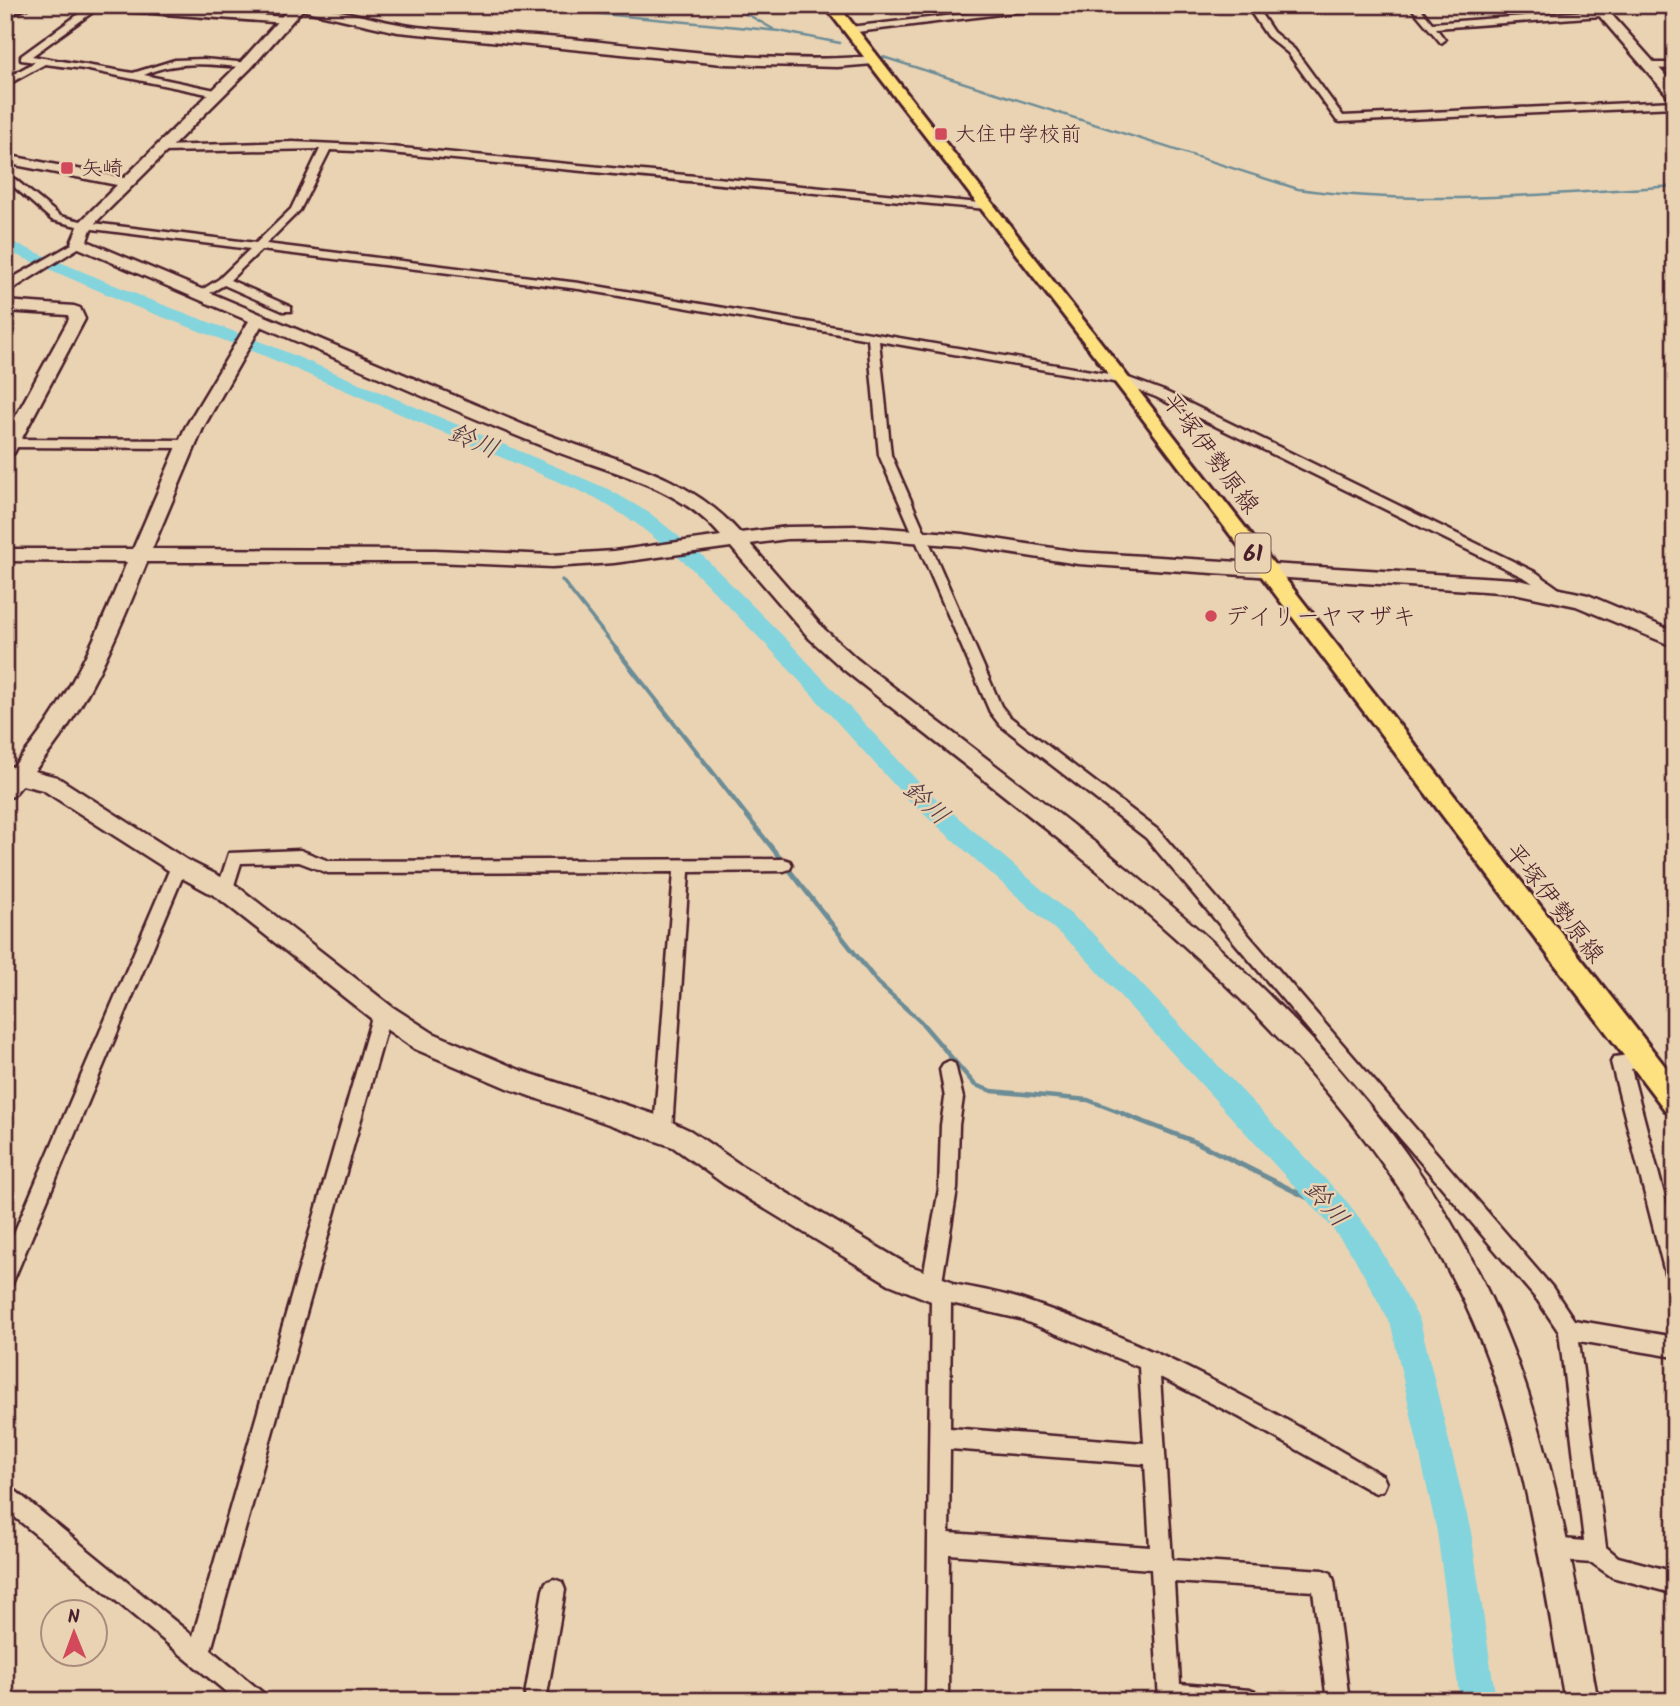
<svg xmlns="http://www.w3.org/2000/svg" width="1680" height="1706" font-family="Kalam,'Klee One',sans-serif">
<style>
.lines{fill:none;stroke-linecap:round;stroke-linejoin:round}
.stream-far3{stroke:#6c8c96;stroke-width:2.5}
.stream-far2{stroke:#6c8c96;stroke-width:3.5}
.stream-far1{stroke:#6c8c96;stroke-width:4.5}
.stream{stroke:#6c8c96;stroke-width:5}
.river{fill:#83d4dd;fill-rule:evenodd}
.street-casing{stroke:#4a1f2b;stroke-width:5}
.secondary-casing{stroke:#4a1f2b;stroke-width:5}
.primary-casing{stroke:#4a1f2b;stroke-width:6}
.highway-casing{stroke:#4a1f2b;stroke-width:5}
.street{fill:#ead3b3;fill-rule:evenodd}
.secondary{fill:#ead3b3;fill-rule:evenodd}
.primary{fill:#fde080;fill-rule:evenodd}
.highway{fill:#fde080;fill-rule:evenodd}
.poi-dot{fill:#d1495b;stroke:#ead3b3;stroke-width:2.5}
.labels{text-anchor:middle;stroke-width:5;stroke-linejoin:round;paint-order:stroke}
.far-poi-label{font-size:21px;fill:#4a1f2b;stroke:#ead3b3;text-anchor:start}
.shield{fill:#ead3b3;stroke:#7a5554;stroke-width:2}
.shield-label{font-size:23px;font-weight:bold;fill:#4a1f2b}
.street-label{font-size:24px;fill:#4a1f2b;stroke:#ead3b3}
.poi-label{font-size:24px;fill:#4a1f2b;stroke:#ead3b3;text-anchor:start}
.water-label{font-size:26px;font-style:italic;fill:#533a46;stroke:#ead3b3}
</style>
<rect width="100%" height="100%" fill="#ead3b3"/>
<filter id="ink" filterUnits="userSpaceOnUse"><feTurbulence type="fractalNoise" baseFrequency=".0143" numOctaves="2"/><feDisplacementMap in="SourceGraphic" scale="14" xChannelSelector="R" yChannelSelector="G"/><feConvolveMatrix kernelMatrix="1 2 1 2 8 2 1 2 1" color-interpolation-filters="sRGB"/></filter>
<g filter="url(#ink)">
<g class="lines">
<g class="stream-far3">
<path d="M509,5l270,26 61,12"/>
<path d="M731,5l42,24"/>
<path d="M883,57l415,132c126,18 251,5 377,-3"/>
</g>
<path class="stream-far2" d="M562,580l56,71"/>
<path class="stream-far1" d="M616,649l262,334 43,39 54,63 17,6 96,9 39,15"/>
<path class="stream" d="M1123,1114l75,29 140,70"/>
<path class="river" d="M5,239l143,60 124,47 285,121 53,23 41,24 52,42 86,86 136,147 171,147 252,267 26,34 46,84 51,211 25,169h-36l-23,-169 -46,-207 -37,-68 -26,-34 -250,-273 -169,-149 -136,-149 -84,-86 -52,-42 -41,-26 -336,-144 -124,-47 -131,-57z"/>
<g class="street-casing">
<g id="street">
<path d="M76,5h43l167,12 4,3 -4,3 -189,-14 -65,47 101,17 42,-13 28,-1 46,4v4l-3,1c-34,-4 -70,-8 -102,7l76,16v4l-3,1 -133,-27 -39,-5 -40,22v-7l30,-17 -14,-2v-4l66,-48z"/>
<path d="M1043,5h29l-223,28 -4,-3 4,-3z"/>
<path d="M1246,5h9l18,27 21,17 49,67 332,-15v6l-335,15 -3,-1 -49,-68 -21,-17z"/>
<path d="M1409,5h9l14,18 169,-13 4,3 -4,3 -165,12 9,12 -4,3z"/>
<path d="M1648,63h27v6l-30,-1v-4z"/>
<path d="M293,142l87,4 610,58v4l-4,1 -606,-57 -50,-2 -30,60 -34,34 313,39 547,94 38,14 373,182 25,18 2,3 -2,3h-10l-25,-18 -371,-182 -37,-14 -240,-42 12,114 110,251 9,11 148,113 394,457 22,33 101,17v20l-96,-16 27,206 12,10 57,15v22l-63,-17 -20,-14 -40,-3 -8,-3 -3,-8 3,-8 8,-3 32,3 -25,-209 -21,-31 -392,-463 -146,-113 -10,-13 -111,-257 -11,-116 -289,-50 -318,-39 -31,30 61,27v4h-8l-59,-26 -23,13 -6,-3 2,-2 22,-14 31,-30 -165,-21 -33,-8 -47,-41v-8l55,45 25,6 171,21 35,-34 29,-60 -159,3 -5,-3 5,-3z"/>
<path d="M79,240l5,3 -1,2 -78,49v-9l11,-9z"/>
<path d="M5,439l181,1 6,4 -6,4 -181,-1z"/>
<path d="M300,850l29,11 455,-2 6,2 2,4 -2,4 -6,2 -95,1 -17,258 -3,6 -6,2 -6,-2 -3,-6 20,-258 -346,1 -29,-11 -58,1 -10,32h-12l-2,-5 12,-37z"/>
<path d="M179,860l6,2 2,4 -175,418 -7,2v-32l166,-388 2,-4z"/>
<path d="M382,1006l6,2 3,5 -180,637 52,43 3,8h-29l-232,-192v-24l7,3 181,148 180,-623 3,-5z"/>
<path d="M1644,1053l6,3 3,5 -3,5 -19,3 44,167v46l-7,-2 -3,-7 -54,-211 3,-5z"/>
<path d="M949,1061l6,3 8,34 -4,27 -2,64 -15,93c26,5 52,9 78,17 128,42 248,108 363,177l3,7 -3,7 -7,3 -7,-3 -130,-73 -79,-40 12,183 151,10 8,3 3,8 15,120h-22l-14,-110 -139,-9 6,102 70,6 8,3 3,8h-102l-8,-132 -202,-15 -1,147h-22l5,-404 -7,-2 -3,-7 18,-99 2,-64 4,-27 -5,-29 3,-5zM951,1303l69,16 119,48 5,76 -194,-15zM950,1449l195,15 5,83 -201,-14z"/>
<path d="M554,1579l8,3 3,8 -19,111h-22l19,-111 3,-8z"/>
</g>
</g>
<g class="secondary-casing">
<g id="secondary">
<path d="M292,5c41,0 84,17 125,22 52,6 103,7 154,12 102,10 201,26 303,17l7,4 -7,4 -37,3 -114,-3 -325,-32 -96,-22 -51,58 -159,158 -5,15c147,62 293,123 439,185 77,33 157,42 214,107l47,-6 73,-1 103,8 115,18 436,27 74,16 87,37v15l-99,-41 -62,-13 -436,-29 -115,-18 -103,-8 -73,1 -37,5 74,85 33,30c243,190 529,377 649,674 48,117 68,244 92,368h-33c-22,-120 -38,-244 -83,-358 -119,-295 -401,-483 -639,-674l-33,-30 -79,-92 -117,16 -62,4 -117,-5h-288c-29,72 -61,150 -113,209l23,6 130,83 46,23 158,123 42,27 89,38 137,45 32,15 51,35 166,99 43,16 4,10 -4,10 -10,4 -52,-21 -165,-100 -51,-37 -166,-59 -92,-39 -42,-29 -156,-123 -46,-25 -128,-82 -21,-5 -9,11 -8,2v-33l8,2c53,-60 85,-133 114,-205l-122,-1v-12h128l52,-121 64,-107 -175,-75 -3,-3 9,-21 37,-37 -112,-22v-8l119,23 117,-116zM261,326c96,41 190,84 286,122 62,25 129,35 174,88l-107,15 -62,4 -117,-5 -283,-1 51,-121z"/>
<path d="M1590,5h13l72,81v13l-5,-1z"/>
<path d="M5,301l69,5 6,2 5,11 -71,134 -9,6v-23l64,-117 -1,-4 -63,-4z"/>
</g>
</g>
<g class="primary-casing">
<g id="primary">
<path d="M13,5h20l-28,12v-9z"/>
<path d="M824,5h14l837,1074v34l-10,-3 -541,-716z"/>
</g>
</g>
<g class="highway-casing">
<path id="highway" d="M5,5h14l-14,7z"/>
</g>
<use href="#street" class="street"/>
<use href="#secondary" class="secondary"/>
<use href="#primary" class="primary"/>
<use href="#highway" class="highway"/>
</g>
</g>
<g class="poi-dot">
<rect x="934" y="127" width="14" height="14" rx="3.5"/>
<rect x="60" y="161" width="14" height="14" rx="3.5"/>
<circle cx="1211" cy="616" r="7"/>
</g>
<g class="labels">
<g class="far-poi-label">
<text x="955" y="141">大住中学校前</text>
<text x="81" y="175">矢崎</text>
</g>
<rect class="shield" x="1235.5" y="533.5" width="35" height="39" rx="5"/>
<g class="shield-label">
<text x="1253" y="561">61</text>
</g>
<g class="street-label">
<text transform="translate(1211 453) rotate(53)" y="8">平塚伊勢原線</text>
<text transform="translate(1555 903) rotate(52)" y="8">平塚伊勢原線</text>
</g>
<g class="poi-label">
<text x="1225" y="624">デイリーヤマザキ</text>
</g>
<g class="water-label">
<text transform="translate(474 440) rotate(23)" y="9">鈴川</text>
<text transform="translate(927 802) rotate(43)" y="9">鈴川</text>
<text transform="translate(1327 1203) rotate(49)" y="9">鈴川</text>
</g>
</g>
<rect width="1680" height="1706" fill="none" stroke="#ead3b3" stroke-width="28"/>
<rect x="14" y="14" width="1652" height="1678" fill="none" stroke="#4a1f2b" stroke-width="2.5" filter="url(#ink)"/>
<g transform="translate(74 1633) rotate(359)"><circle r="33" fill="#ead3b3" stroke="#aa8b7d" stroke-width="2"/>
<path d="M0-5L12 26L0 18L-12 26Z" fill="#d1495b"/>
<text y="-10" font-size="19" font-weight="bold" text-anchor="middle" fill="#4a1f2b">N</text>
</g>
</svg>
